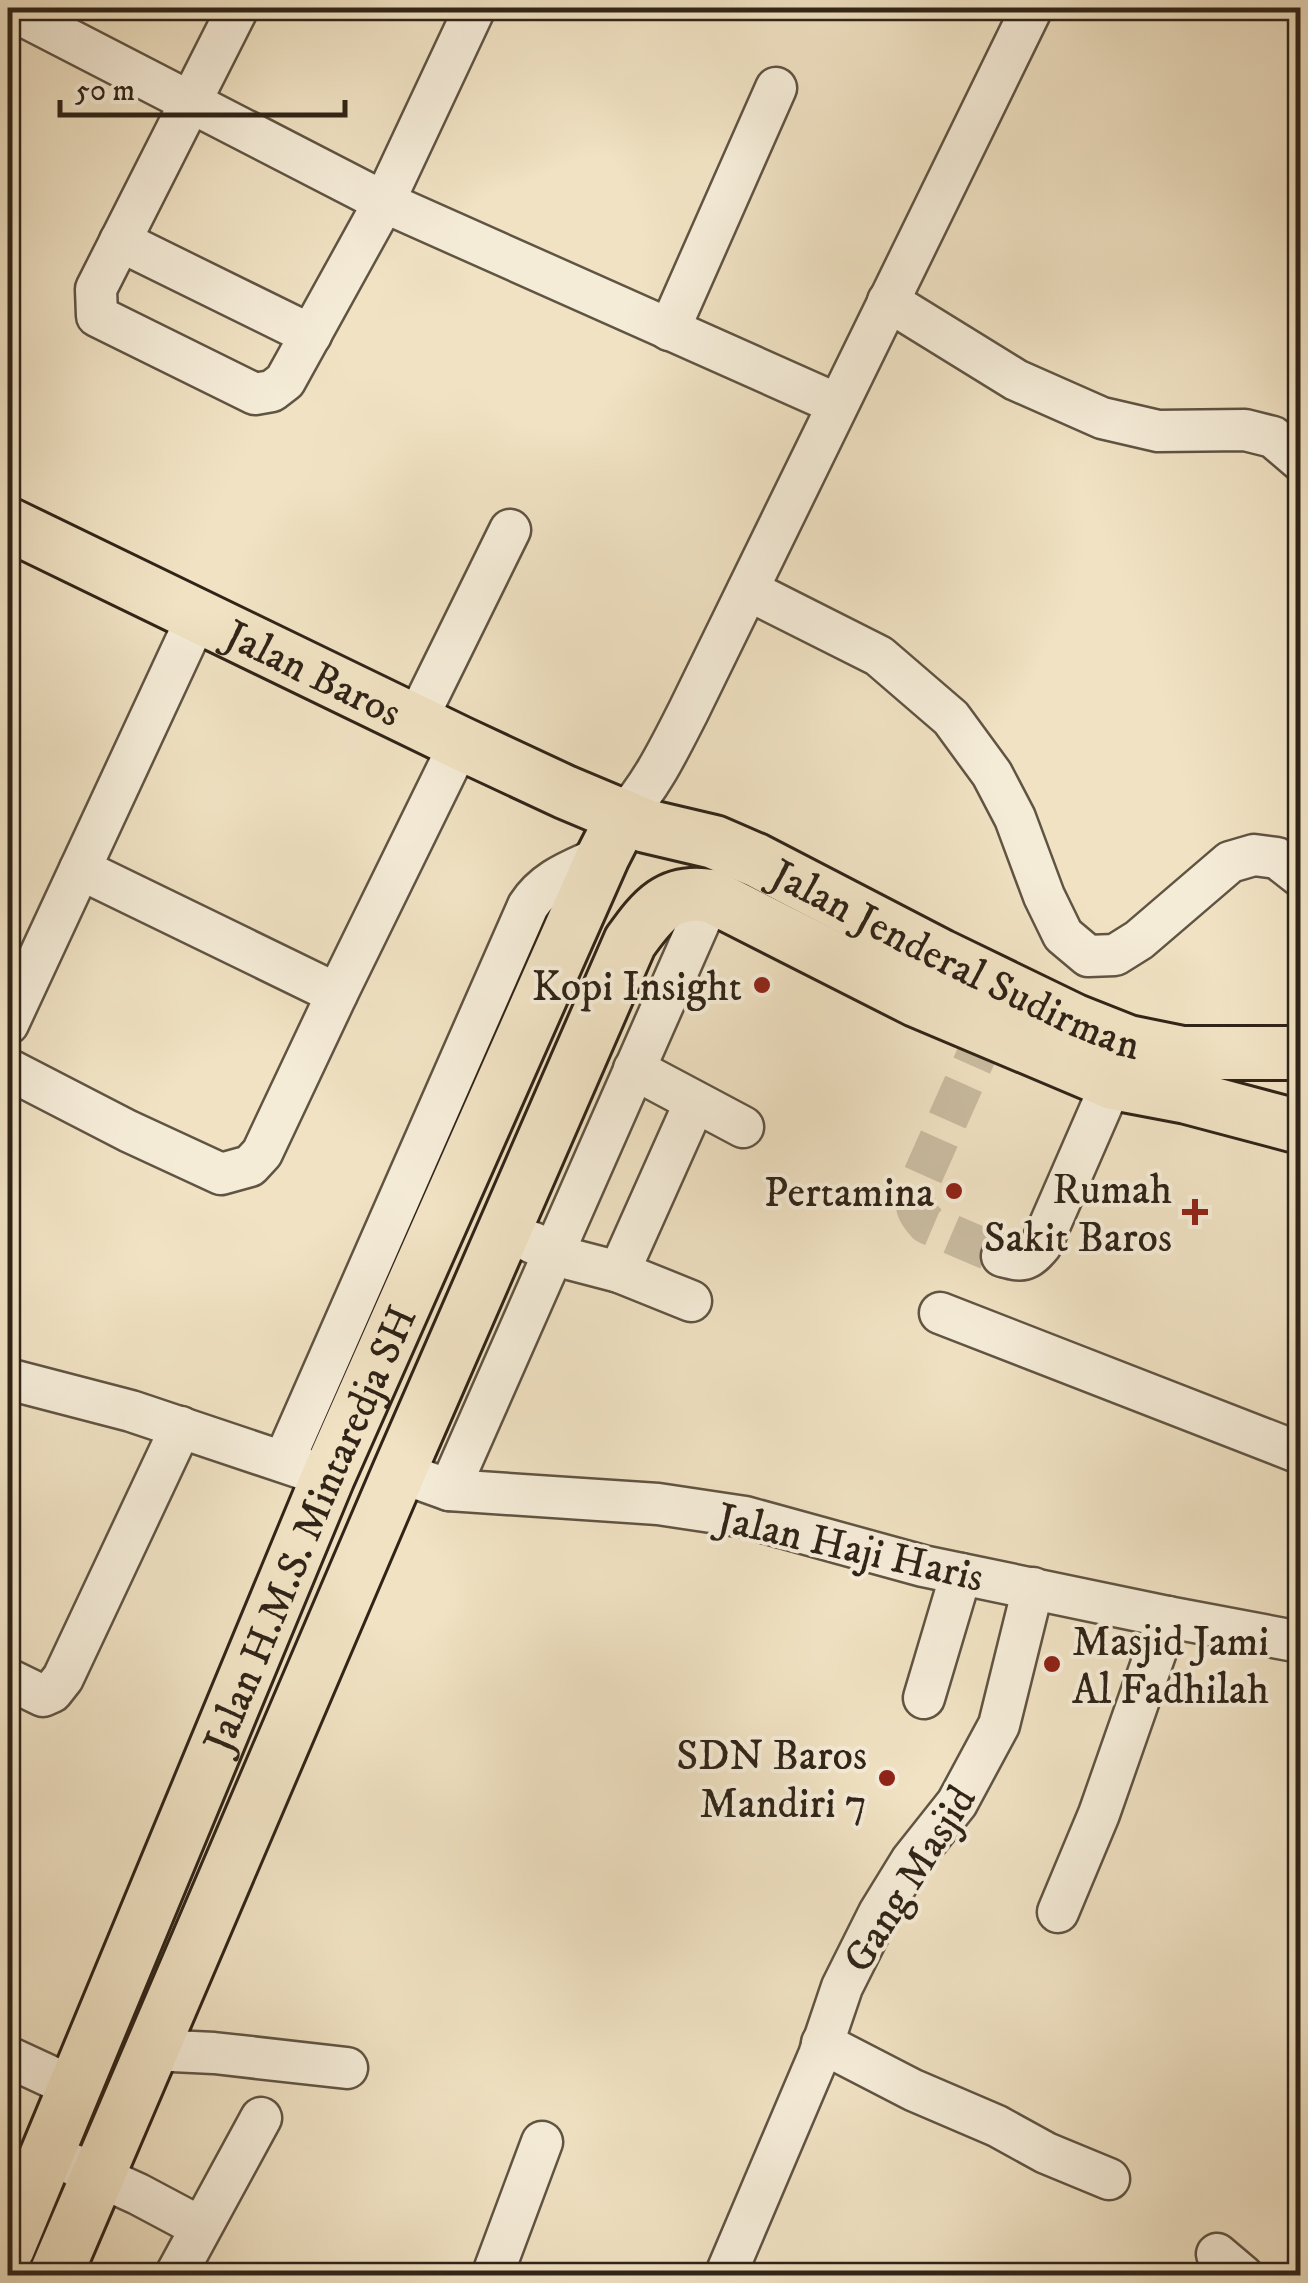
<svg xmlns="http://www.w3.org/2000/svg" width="1308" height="2283" font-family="'IM FELL DW Pica',serif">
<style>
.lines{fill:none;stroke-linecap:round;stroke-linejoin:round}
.minor-tunnel{stroke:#cabca1;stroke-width:40;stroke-dasharray:40 20;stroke-linecap:butt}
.minor-casing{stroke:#605443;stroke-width:45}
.major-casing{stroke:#302418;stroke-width:58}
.minor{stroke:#f5ecd8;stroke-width:40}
.major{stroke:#f0e2c3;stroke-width:52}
.poi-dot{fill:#8f2418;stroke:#f5ecd8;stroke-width:4}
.labels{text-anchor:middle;stroke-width:8;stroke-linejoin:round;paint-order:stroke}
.street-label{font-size:42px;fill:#302418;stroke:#f5ecd8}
.poi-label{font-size:42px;fill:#302418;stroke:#f5ecd8;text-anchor:end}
</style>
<rect width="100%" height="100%" fill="#f0e2c3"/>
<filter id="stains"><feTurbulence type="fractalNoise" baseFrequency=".002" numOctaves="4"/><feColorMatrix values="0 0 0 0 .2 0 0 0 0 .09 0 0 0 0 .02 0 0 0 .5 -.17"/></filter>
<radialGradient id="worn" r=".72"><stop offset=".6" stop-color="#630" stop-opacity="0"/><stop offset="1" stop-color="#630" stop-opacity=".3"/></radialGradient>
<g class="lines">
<path class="minor-tunnel" d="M988,1029l-68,153c-6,20 -8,26 7,42l75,32"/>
<g class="minor-casing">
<g id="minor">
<path d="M8,8l376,194 453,202"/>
<path d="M238,8l-142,281 1,27 158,78 17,-3 13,-10 99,-179 91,-194"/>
<path d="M120,241l191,94"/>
<path d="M888,301l128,79 86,38 56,13 87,-1 28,7 27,23"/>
<path d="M669,330l107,-242"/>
<path d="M748,590l131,66 72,62 41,56 23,44 29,78 19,39 25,21 27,-1 24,-15 91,-78 24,-7 23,3 23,18"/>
<path d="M416,721l94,-191"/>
<path d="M623,817c29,-32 46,-68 65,-105l344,-704"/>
<path d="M80,869l257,125"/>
<path d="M8,1024l190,-409"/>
<path d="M8,1069l120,62 93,43 29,-8 12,-13 75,-159 123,-251"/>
<path d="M634,1069l109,58"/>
<path d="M531,1242l42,18 46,12 72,29"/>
<path d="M1002,1256c20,5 24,7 39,-11l82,-188"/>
<path d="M619,1272l76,-170"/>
<path d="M940,1313l360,140"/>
<path d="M8,1379l123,32 179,60"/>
<path d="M284,1461l244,-555c18,-28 46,-36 75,-50"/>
<path d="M399,1472l50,18 209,14 87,13 178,49 245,51 132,25"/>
<path d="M449,1490l262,-594"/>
<path d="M8,1679l35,17 9,-4 11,-14 118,-251"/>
<path d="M924,1698l37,-124"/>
<path d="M1058,1912l41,-98 69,-197"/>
<path d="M822,2043l91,47 84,36 49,27 63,26"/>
<path d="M151,2050l63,3 133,15"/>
<path d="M8,2057l67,31"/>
<path d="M74,2165l64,29 62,33"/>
<path d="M1217,2254l26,22"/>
<path d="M175,2276l86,-158"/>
<path d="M492,2276l50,-134"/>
<path d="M725,2276l94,-221 23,-68 37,-74 32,-52 46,-58 42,-78 34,-137"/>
</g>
</g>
<g class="major-casing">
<g id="major">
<path id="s1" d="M8,524l452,219 105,49 81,34 68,16 42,18 185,96 134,65 53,21 54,11h118"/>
<path id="s2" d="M8,2248l320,-771 275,-621 20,-39"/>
<path d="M55,2276l344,-804 231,-530c23,-32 39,-53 81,-46l205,104 197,83 74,14 113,30"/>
</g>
</g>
<use href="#minor" class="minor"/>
<use href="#major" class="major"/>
</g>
<g class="poi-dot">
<circle cx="762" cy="985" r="10"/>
<circle cx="954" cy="1191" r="10"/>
<path d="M1190 1197h10v10h10v10h-10v10h-10v-10h-10v-10h10z"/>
<circle cx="1052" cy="1664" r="10"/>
<circle cx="887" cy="1778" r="10"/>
</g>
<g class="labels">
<g class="street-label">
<text dy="15" stroke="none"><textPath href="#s1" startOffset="340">Jalan Baros</textPath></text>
<text dy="15" stroke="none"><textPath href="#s1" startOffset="1045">Jalan Jenderal Sudirman</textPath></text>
<text dy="15" stroke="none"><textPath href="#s2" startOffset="780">Jalan H.M.S. Mintaredja SH</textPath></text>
<text transform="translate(851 1546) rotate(13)" y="15">Jalan Haji Haris</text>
<text transform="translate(908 1878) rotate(-58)" y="15">Gang Masjid</text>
</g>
<g class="poi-label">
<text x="742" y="1000">Kopi Insight</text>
<text x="1172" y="1203">Rumah<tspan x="1172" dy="48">Sakit Baros</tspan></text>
<text x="934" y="1206">Pertamina</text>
<text x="1072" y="1655" text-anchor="start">Masjid Jami<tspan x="1072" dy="48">Al Fadhilah</tspan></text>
<text x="867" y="1769">SDN Baros<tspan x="867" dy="48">Mandiri 7</tspan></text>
</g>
</g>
<rect width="1308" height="2283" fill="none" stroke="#f0e2c3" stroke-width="40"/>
<rect x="10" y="10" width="1288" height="2263" fill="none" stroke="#302418" stroke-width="5"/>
<rect x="20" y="20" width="1268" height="2243" fill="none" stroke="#302418" stroke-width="2.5"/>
<path d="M60 100v15h285v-15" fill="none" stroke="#302418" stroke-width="5"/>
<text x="75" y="100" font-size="30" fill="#302418" stroke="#f5ecd8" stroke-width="8" paint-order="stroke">50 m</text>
<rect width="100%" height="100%" filter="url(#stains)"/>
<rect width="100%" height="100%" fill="url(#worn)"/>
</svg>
